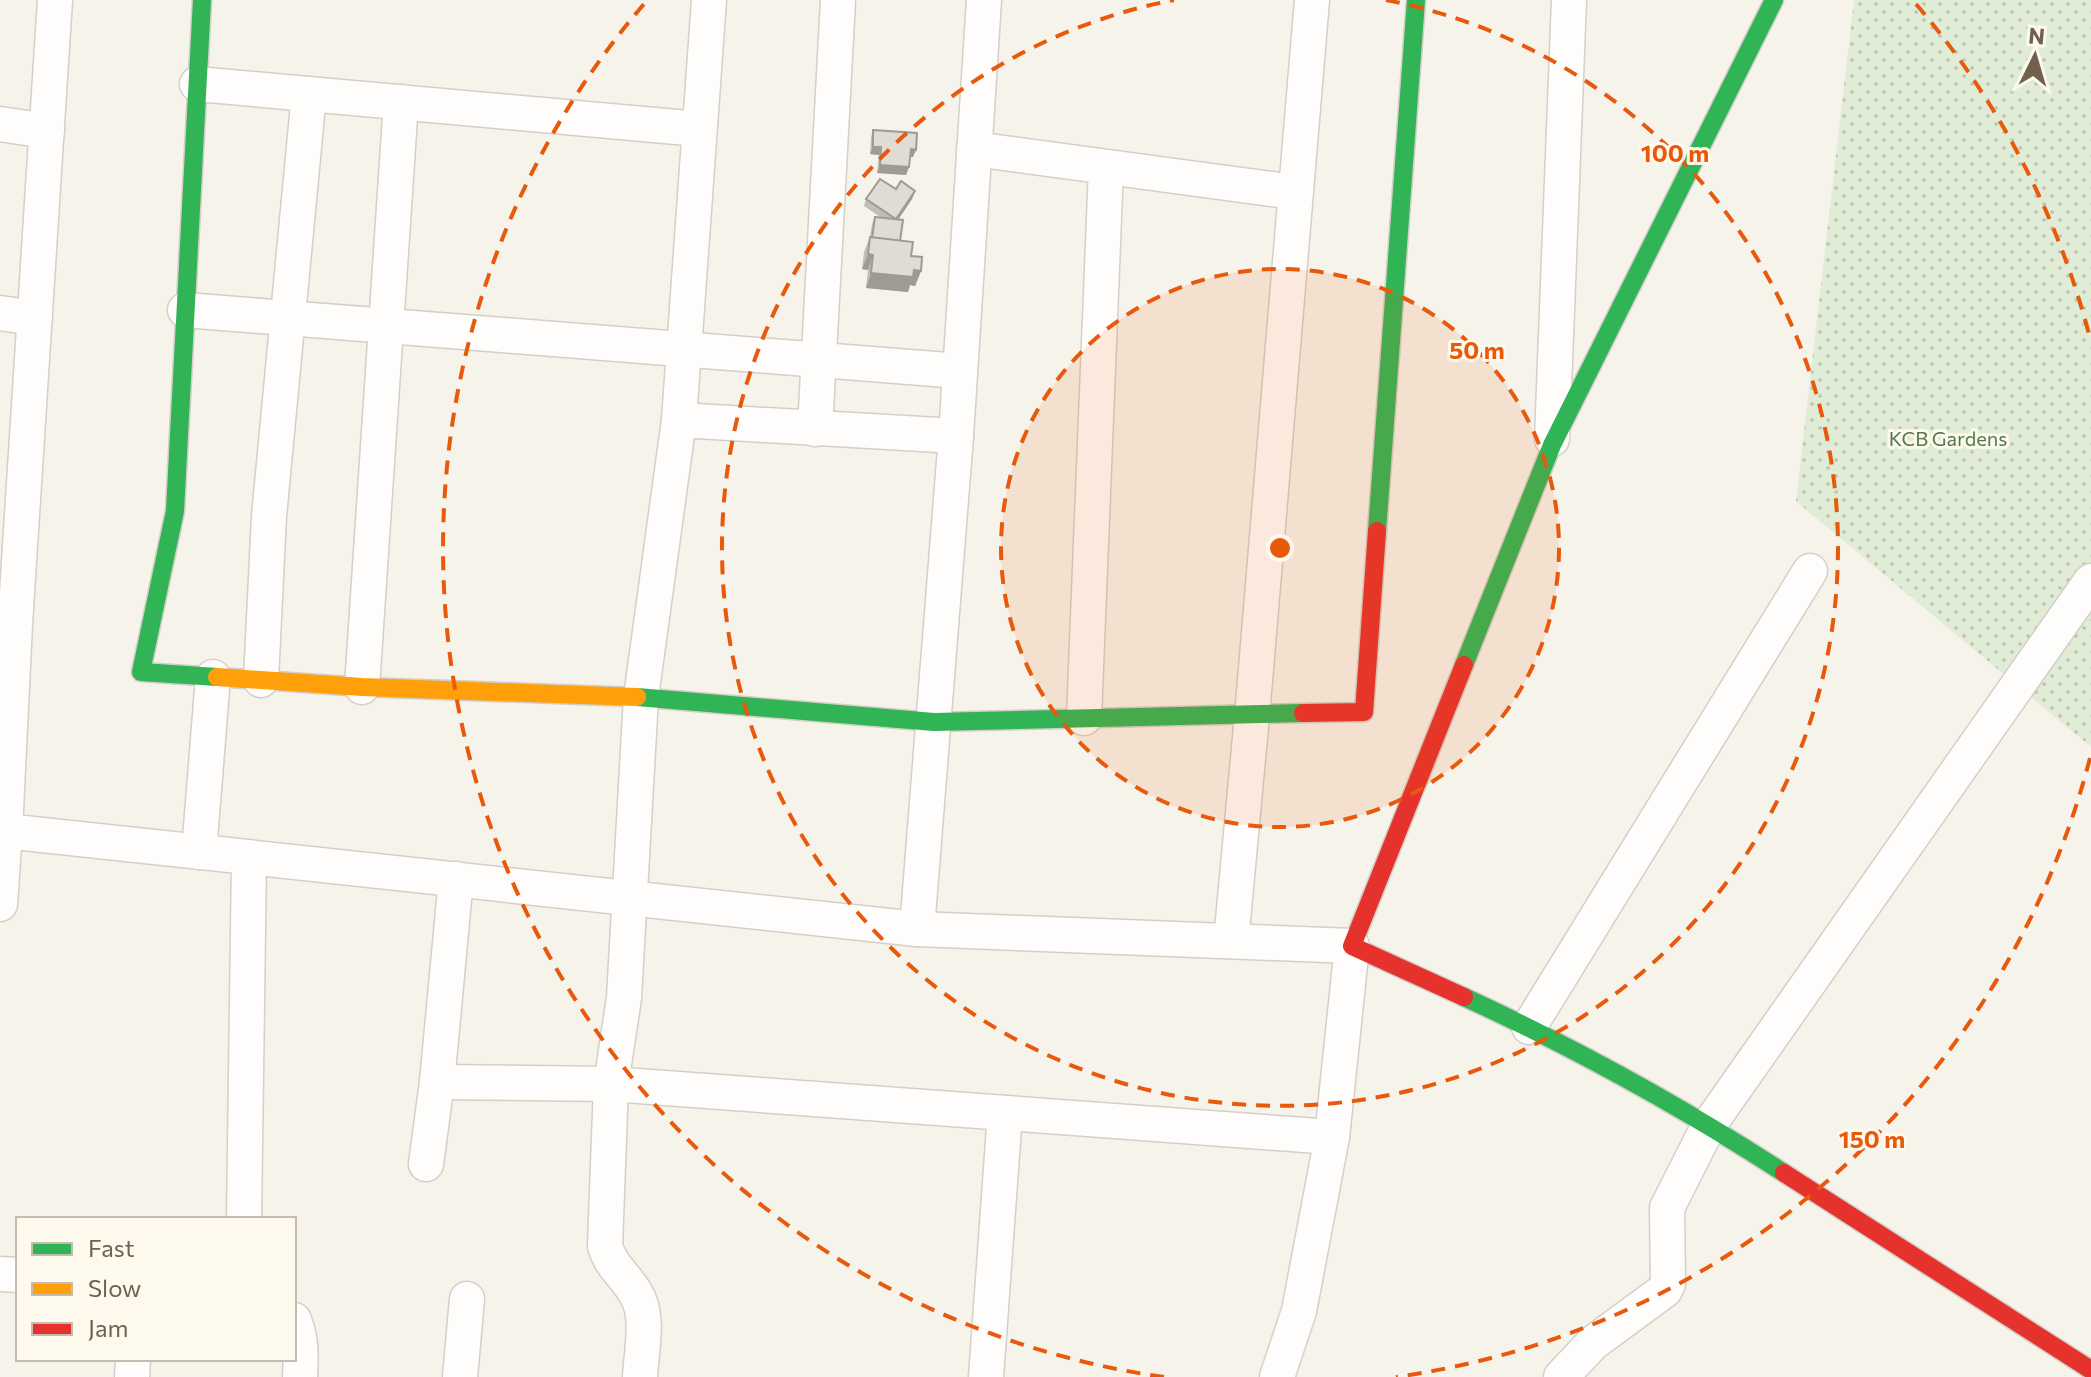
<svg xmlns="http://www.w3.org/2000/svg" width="2091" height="1377" font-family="Commissioner,sans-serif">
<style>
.garden{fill:url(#garden-dots)}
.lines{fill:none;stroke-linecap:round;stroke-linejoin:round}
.street-casing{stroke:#d4cfc8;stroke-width:37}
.fast-casing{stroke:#d3cec7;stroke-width:21}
.slow-casing{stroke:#d3cec7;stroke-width:21}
.jam-casing{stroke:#d3cec7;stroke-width:21}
.street{stroke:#fefdfc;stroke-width:34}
.fast{stroke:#30b455;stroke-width:18}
.slow{stroke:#ff9f0a;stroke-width:18}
.jam{stroke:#e5322d;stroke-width:18}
.wall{fill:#c2bdb5}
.shaded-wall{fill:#9e9a94}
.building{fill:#e1dcd3;stroke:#9e9a94;stroke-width:2}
.ring{fill:none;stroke:#e8590c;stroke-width:4;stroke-dasharray:14 10}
.labels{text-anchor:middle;stroke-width:6;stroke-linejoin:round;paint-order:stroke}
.park-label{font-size:20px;fill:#527a4b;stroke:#fdf9ed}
.centre{fill:#e8590c;stroke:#fdf9ed;stroke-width:4}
.ring-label{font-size:24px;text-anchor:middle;font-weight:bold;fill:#e8590c;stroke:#fdf9ed;stroke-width:6;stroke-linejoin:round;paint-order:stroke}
</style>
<defs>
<pattern id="garden-dots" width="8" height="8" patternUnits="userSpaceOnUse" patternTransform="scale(2)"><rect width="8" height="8" fill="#e1ecd7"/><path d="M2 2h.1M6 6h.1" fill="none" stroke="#bbc3b1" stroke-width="1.8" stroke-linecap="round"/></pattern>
</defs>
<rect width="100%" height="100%" fill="#f6f3eb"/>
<path class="garden" d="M1854,0h237v747l-295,-246z"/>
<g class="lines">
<g class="street-casing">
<g id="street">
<path d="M197,84l502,45"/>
<path d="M0,124l47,7"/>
<path d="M974,149l320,43"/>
<path d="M185,310l775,61"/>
<path d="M0,313l35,5"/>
<path d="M679,420l277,16"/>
<path d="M815,429l23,-429"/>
<path d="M1552,439l17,-439"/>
<path d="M261,680l8,-164 40,-422"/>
<path d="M362,687l39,-585"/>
<path d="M1084,718l22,-550"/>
<path d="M0,830l5,1 10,-207 40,-624"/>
<path d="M199,852l14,-175"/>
<path d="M0,904l5,-73 912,98 435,17 -20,191 -33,174 -22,66"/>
<path d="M917,929l39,-493 28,-436"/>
<path d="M1231,941l21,-225 60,-716"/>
<path d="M1529,1027l281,-456"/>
<path d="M437,1082l174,2 721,53"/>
<path d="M426,1164l11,-82 19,-203"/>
<path d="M244,1219l5,-361"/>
<path d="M0,1274l18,1"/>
<path d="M294,1320c8,20 7,36 6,57"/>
<path d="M132,1377l1,-18"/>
<path d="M460,1377l7,-78"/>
<path d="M640,1377c1,-24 10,-61 -4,-83 -10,-18 -25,-27 -31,-48l6,-162 13,-86 17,-301 38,-277 30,-420"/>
<path d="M986,1377l19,-264"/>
<path d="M1561,1377l32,-34 72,-53 3,-6 -1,-76 42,-83 382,-544"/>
</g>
</g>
<g class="fast-casing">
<g id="fast">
<path d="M202,0l-27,511 -34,161 76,5"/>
<path d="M1377,531l39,-531"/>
<path d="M1464,665l88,-220 222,-445"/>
<path d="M637,697l297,25 369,-9"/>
<path d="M1464,997c111,51 218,110 320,176"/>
</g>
</g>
<g class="slow-casing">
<path id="slow" d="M217,677l145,10 275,10"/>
</g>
<g class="jam-casing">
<g id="jam">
<path d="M1303,713l61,-1 13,-181"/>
<path d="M1464,997l-112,-51 112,-281"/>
<path d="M1784,1173l307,197"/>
</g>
</g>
<use href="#street" class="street"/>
<use href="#fast" class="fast"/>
<use href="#slow" class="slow"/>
<use href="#jam" class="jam"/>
</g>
<g class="wall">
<path d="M873,130l40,27h-3l-1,10 -3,8 -29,-2 2,-18 -9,-1 1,-17z"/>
<path d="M896,189l19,2 -3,8 -14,21 2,21 21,30 -6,15 -5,-1 -2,7 -42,-4 2,-18 -6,-1 2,-17 6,-15 2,-13 3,-7h5l-16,-11 2,-7z"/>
</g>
<g class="shaded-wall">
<path d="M873,147h8l-2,8 -9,-1z"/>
<path d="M911,149l5,1 -3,7h-5z"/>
<path d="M880,165l29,2 -3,8 -29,-2z"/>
<path d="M915,191l-3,8 -19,28 3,-8z"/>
<path d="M868,254l5,1 -5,15 -6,-1z"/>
<path d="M914,270l7,1 -6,15 -5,-1 -2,7 -42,-4 5,-15z"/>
</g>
<g class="building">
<path d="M873,130l44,3 -1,17 -5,-1 -2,18 -29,-2 1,-18h-8z"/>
<path d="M880,179l16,10 5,-8 14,10 -19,28 -30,-20z"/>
<path d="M875,217l28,3 -3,21 -28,-3z"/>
<path d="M870,237l43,5 -2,14 11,1 -1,14 -7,-1 -1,7 -42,-4 2,-18 -5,-1z"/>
</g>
<circle cx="1280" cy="548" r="279" fill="#e8590c" fill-opacity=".12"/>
<g class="ring">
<circle cx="1280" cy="548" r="279"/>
<path d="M1386 0A558 558 0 1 1 1174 0"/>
<path d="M2090 758A837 837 0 0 1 1396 1377M1164 1377A837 837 0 0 1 644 4M1916 4A837 837 0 0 1 2090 338"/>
</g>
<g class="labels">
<g class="park-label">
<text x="1948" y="446">KCB Gardens</text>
</g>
</g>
<circle cx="1280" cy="548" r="12" class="centre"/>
<g class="ring-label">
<text x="1675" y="162">100 m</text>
<text x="1477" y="359">50 m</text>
<text x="1872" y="1148">150 m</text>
</g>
<rect x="16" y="1217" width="280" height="144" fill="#fdf9ed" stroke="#c5bcad" stroke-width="2"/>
<rect x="32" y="1243" width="40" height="12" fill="#30b455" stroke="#c5bcad" stroke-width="2"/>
<text x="88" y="1257" font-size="24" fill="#71604e">Fast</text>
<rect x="32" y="1283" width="40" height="12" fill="#ff9f0a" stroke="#c5bcad" stroke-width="2"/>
<text x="88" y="1297" font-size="24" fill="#71604e">Slow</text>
<rect x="32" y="1323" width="40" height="12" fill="#e5322d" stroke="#c5bcad" stroke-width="2"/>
<text x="88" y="1337" font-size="24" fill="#71604e">Jam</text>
<g transform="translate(2035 56) rotate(5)" stroke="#fdf9ed" stroke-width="6" paint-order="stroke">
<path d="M0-6L14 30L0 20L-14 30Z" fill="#71604e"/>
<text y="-12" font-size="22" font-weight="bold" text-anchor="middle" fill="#71604e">N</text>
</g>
</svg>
